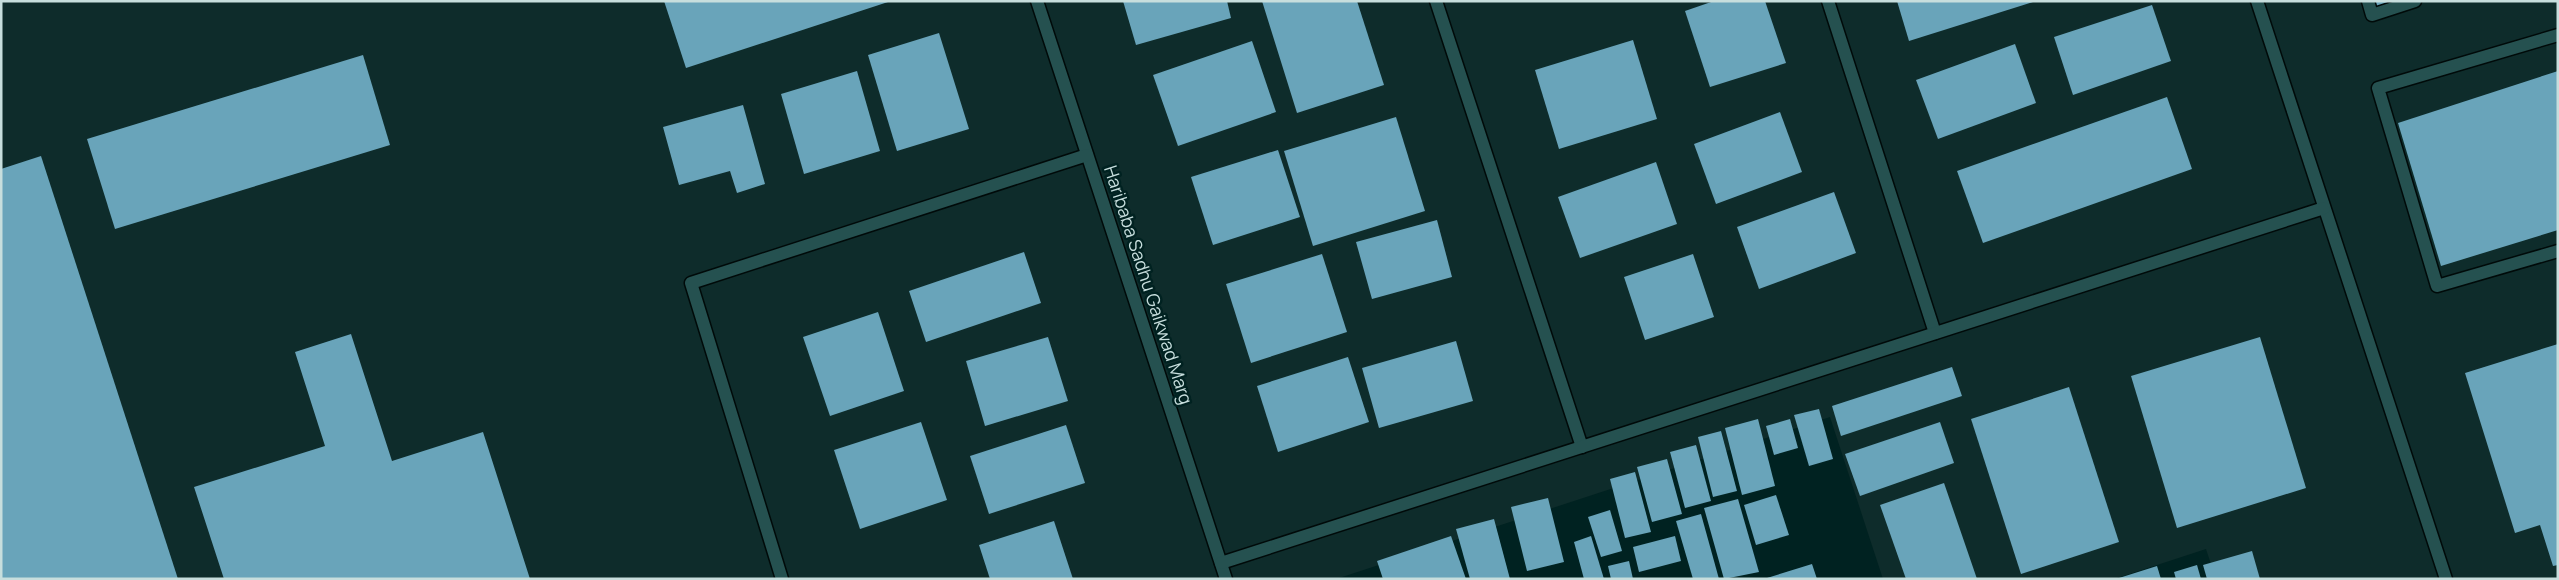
<svg xmlns="http://www.w3.org/2000/svg" width="2559" height="580" font-family="Manrope,sans-serif">
<style>
.built{fill:#0e2c2b}
.building{fill:#69a4ba}
.lines{fill:none;stroke-linecap:round;stroke-linejoin:round}
.minor-casing{stroke:#000a09;stroke-width:15}
.minor{stroke:#255150;stroke-width:12}
.labels{text-anchor:middle;stroke-width:5;stroke-linejoin:round;paint-order:stroke}
.street-label{font-size:18px;fill:#c7dedd;stroke:#002221}
</style>
<rect width="100%" height="100%" fill="#002221"/>
<path class="built" d="M1,1h2557v578h-342l-10,-30 -92,30h-231l-53,-162 -494,162h-1335z"/>
<g class="building">
<path d="M664,1h224v1l-202,66z"/>
<path d="M1123,1h104l4,17 -95,27z"/>
<path d="M1262,1h95l27,84 -87,28z"/>
<path d="M1714,1h51l21,62 -76,24 -25,-76z"/>
<path d="M1897,1h135l1,1 -124,39z"/>
<path d="M2369,1h36l-32,12z"/>
<path d="M2152,5l19,56 -98,34 -19,-58z"/>
<path d="M939,33l30,96 -72,22 -29,-96z"/>
<path d="M1633,40l24,79 -98,30 -24,-79z"/>
<path d="M1252,41l24,71 -98,34 -25,-71z"/>
<path d="M2015,44l21,59 -98,36 -22,-59z"/>
<path d="M363,55l27,90 -275,84 -28,-90z"/>
<path d="M857,71l23,80 -76,23 -23,-80z"/>
<path d="M2558,71v159l-117,36 -43,-143z"/>
<path d="M2167,97l25,72 -209,74 -26,-72z"/>
<path d="M743,105l22,79 -28,9 -7,-22 -51,14 -16,-58z"/>
<path d="M1780,112l22,60 -86,32 -22,-60z"/>
<path d="M1396,117l29,94 -112,35 -29,-95z"/>
<path d="M1278,150l22,67 -87,28 -22,-68z"/>
<path d="M41,156l137,423h-177v-410z"/>
<path d="M1656,162l21,62 -97,34 -22,-61z"/>
<path d="M1834,192l22,61 -97,36 -22,-62z"/>
<path d="M1437,220l15,57 -80,22 -16,-57z"/>
<path d="M1024,252l17,51 -115,39 -17,-51z"/>
<path d="M1322,254l25,78 -96,31 -25,-79z"/>
<path d="M1693,254l21,63 -69,23 -21,-63z"/>
<path d="M878,312l26,79 -74,25 -27,-79z"/>
<path d="M351,334l41,127 91,-29 47,147h-306l-30,-92 131,-41 -30,-94z"/>
<path d="M1048,337l20,64 -83,25 -19,-65z"/>
<path d="M2260,337l46,151 -129,40 -46,-152z"/>
<path d="M1456,341l17,60 -94,27 -17,-60z"/>
<path d="M2558,344v221l-5,1 -13,-41 -25,8 -50,-160z"/>
<path d="M1348,357l21,65 -91,30 -21,-66z"/>
<path d="M1952,367l10,29 -121,40 -9,-30z"/>
<path d="M2069,387l50,155 -98,32 -50,-155z"/>
<path d="M1819,409l14,50 -24,7 -15,-51z"/>
<path d="M1758,419l17,67 -33,9 -17,-67z"/>
<path d="M1790,419l8,29 -24,7 -8,-29z"/>
<path d="M921,422l26,78 -87,29 -26,-79z"/>
<path d="M1940,422l14,41 -94,33 -15,-42z"/>
<path d="M1066,425l19,58 -96,31 -19,-58z"/>
<path d="M1721,431l16,60 -24,6 -15,-60z"/>
<path d="M1696,445l15,56 -26,7 -15,-56z"/>
<path d="M1667,459l15,55 -30,8 -15,-55z"/>
<path d="M1635,472l16,60 -26,6 -15,-59z"/>
<path d="M1944,483l33,96h-71l-26,-74z"/>
<path d="M1776,495l13,40 -33,10 -12,-40z"/>
<path d="M1548,498l16,64 -37,9 -16,-64z"/>
<path d="M1738,499l21,73 -35,7 -20,-71z"/>
<path d="M1610,510l12,41 -21,6 -13,-40z"/>
<path d="M1701,514l18,65h-26l-17,-58z"/>
<path d="M1494,519l16,60h-40l-14,-50z"/>
<path d="M1054,521l19,58h-83l-11,-34z"/>
<path d="M1451,536l15,43h-83l-6,-18z"/>
<path d="M1591,536l13,43h-20l-10,-37z"/>
<path d="M1675,536l6,25 -42,11 -6,-25z"/>
<path d="M2252,551l8,28h-53l-4,-14z"/>
<path d="M1629,561l4,18h-22l-3,-13z"/>
<path d="M1812,564l5,15h-50v-1z"/>
<path d="M2197,565l4,14h-25l-2,-7z"/>
<path d="M2157,566l4,13h-42v-1z"/>
</g>
<g class="lines">
<g class="minor-casing">
<g id="minor">
<path d="M1037,1l189,578"/>
<path d="M1436,1l146,446"/>
<path d="M1828,1l107,332"/>
<path d="M2257,1l189,578"/>
<path d="M2368,1l4,14 43,-14"/>
<path d="M2558,35l-180,53 59,198 121,-35"/>
<path d="M1221,563l1103,-355"/>
<path d="M782,579l-91,-296 396,-128"/>
</g>
</g>
<use href="#minor" class="minor"/>
</g>
<g class="labels">
<g class="street-label">
<text transform="translate(1148 285) rotate(72)" y="6">Haribaba Sadhu Gaikwad Marg</text>
</g>
</g>
<rect width="2559" height="580" fill="none" stroke="#c7dedd" stroke-width="5"/>
</svg>
